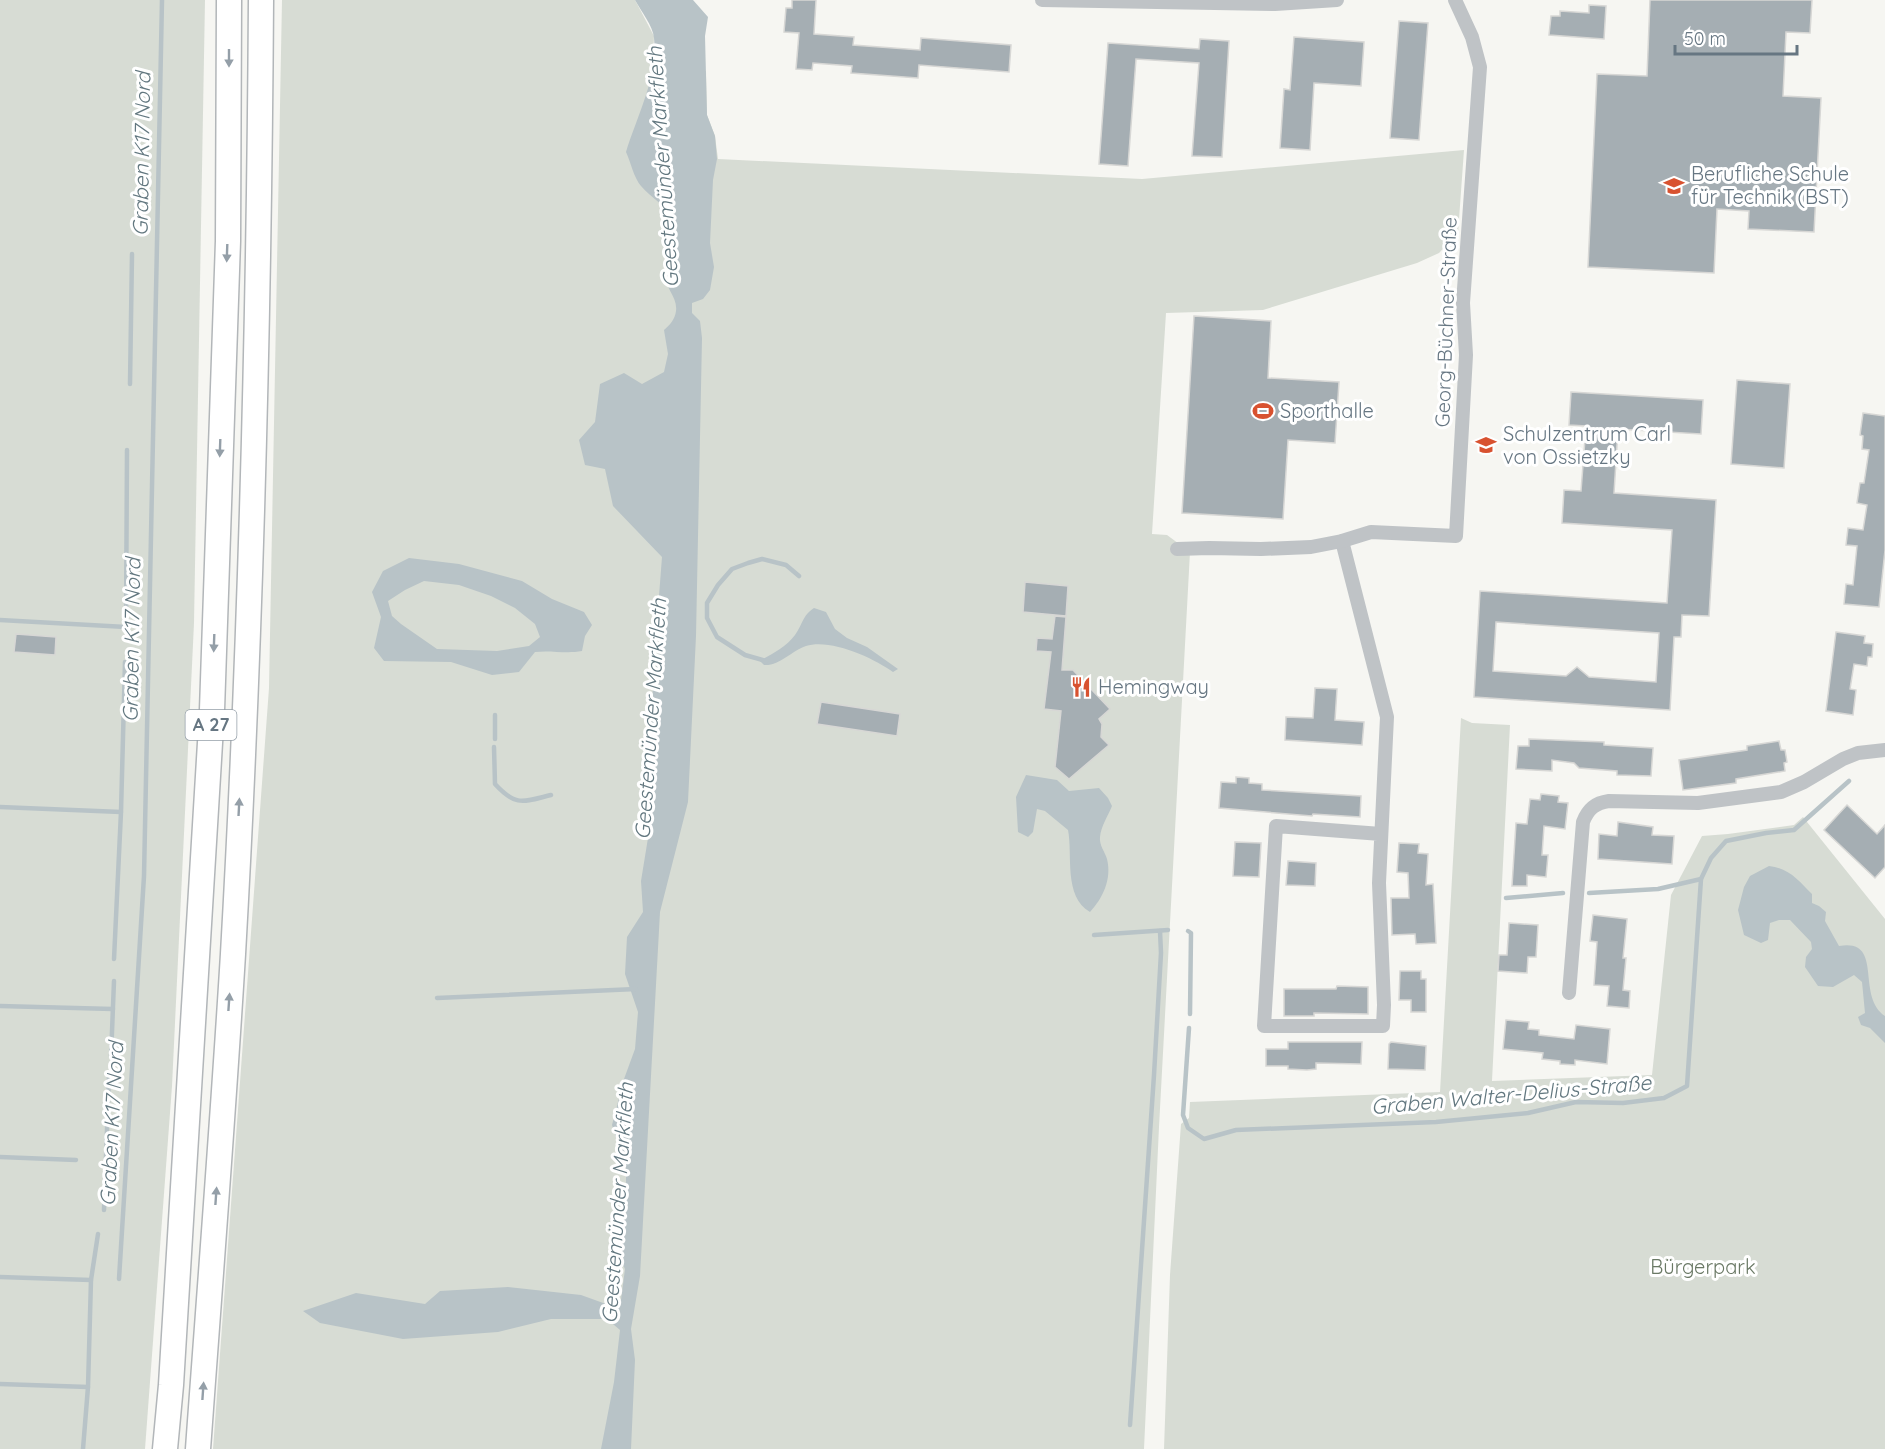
<svg xmlns="http://www.w3.org/2000/svg" width="1885" height="1449" font-family="Quicksand,sans-serif">
<style>
.green{fill:#d7dcd4;fill-rule:evenodd}
.water{fill:#b8c3c7;fill-rule:evenodd}
.lines{fill:none;stroke-linecap:round;stroke-linejoin:round}
.stream{stroke:#b8c3c7;stroke-width:4.5}
.building{fill:#a5aeb3;stroke:#d7d7d5;stroke-width:1.5;fill-rule:evenodd}
.highway-casing{stroke:#b2b6b9;stroke-width:27}
.street{stroke:#bfc3c6;stroke-width:14}
.highway{stroke:#fff;stroke-width:24}
.oneway{fill:#949fa8}
.labels{text-anchor:middle;stroke-width:6;stroke-linejoin:round;paint-order:stroke}
.shield{fill:#fff;stroke:#949fa8;stroke-width:1.5}
.shield-label{font-size:18px;font-weight:bold;fill:#667682}
.poi-label{font-size:20px;fill:#667682;stroke:#fff;text-anchor:start}
.street-label{font-size:20px;fill:#667682;stroke:#fff}
.park-label{font-size:20px;fill:#6a7965;stroke:#fff}
.water-label{font-size:21px;font-style:italic;fill:#62777f;stroke:#fff}
</style>
<rect width="100%" height="100%" fill="#f6f6f2"/>
<g class="green">
<path d="M0,0h205l-11,623 -22,463 -27,363h-145z"/>
<path d="M282,0h353l19,36 -1,28 53,7 1,44 8,21 3,23 424,20 322,-29 -6,83 -19,20 -22,10 -154,47 -97,3 -14,221 15,1 23,17 -31,575 -15,322h-931l56,-761zM1049,669l24,1 37,39 -11,10 -1,15 10,11 -39,34 -14,-12 6,-56z"/>
<path d="M1461,718l11,5 38,2 -18,356 160,-6 19,-180 31,-59 26,-2 66,-9 9,-8 82,102v530h-721l6,-174 11,-151 8,-6 1,-16 250,-10z"/>
</g>
<g class="water">
<path d="M635,0h58l15,17 -3,19 2,79 8,21 2,23 -4,21 -3,63 4,24 -4,23 -7,9 -11,4v10l8,8 2,17 -6,298 -8,166 -28,110 -20,364 -9,53 4,31 -4,89h-30l13,-67 6,-52 -13,-11h-56l-53,13 -95,7 -83,-16 -17,-12 53,-18 69,11 15,-13 68,-4 73,8 25,9 15,-4 4,-31 -10,-20 11,-35v-46l-14,-43 12,-46 11,-30 3,-37 -13,-38 2,-37 16,-25 -2,-31 13,-80 -4,-43 3,-76 13,-67 -7,-19 3,-39 -49,-51 -8,-37 -20,-4 -6,-25 16,-18 5,-38 24,-11 18,11 22,-12 4,-18 -4,-24c6,-5 11,-11 12,-19 2,-15 -13,-24 -11,-39 3,-18 18,-34 8,-53 -7,-14 -22,-21 -32,-33 -7,-8 -10,-23 -15,-34 11,-36 32,-75 28,-114 -1,-12 -13,-27 -19,-38z"/>
<path d="M409,558l50,6 63,17 30,18 32,13 8,13 -7,11 -3,15c-16,3 -31,-1 -47,1l-16,20 -27,3 -41,-13 -67,-1 -10,-13 7,-31 -9,-25 11,-21zM424,581l35,4 32,11 24,12 20,16 5,13 -11,9 -32,5 -60,-2 -36,-25 -9,-8 -4,-15 17,-11z"/>
<path d="M814,608l12,4 9,17 12,9 20,9 31,22 -5,3c-19,-14 -63,-34 -87,-26 -15,5 -26,20 -42,19l-4,-4c13,-8 26,-14 35,-26 8,-11 7,-19 19,-27z"/>
<path d="M1026,775l31,5 12,11 30,-3 9,10 4,8c-4,10 -11,20 -12,31 -1,8 5,15 7,22 5,20 -4,39 -17,53 -27,-16 -17,-57 -22,-82l-23,-19 -8,-2 -4,23 -5,5 -10,-5 -2,-35z"/>
<path d="M1769,866c20,2 30,15 43,28v9l7,3 7,6 -1,9 14,25c46,-8 16,50 46,70v27l-15,-15 -9,-3 -3,-8 7,-4 -3,-31 -8,-7 -21,12 -15,-1 -13,-19 1,-10 6,-8 -1,-7 -21,-22h-11l-9,3 -2,17 -7,3 -17,-8 -6,-25 6,-23 6,-11z"/>
</g>
<g class="lines">
<g class="stream">
<path d="M130,384l2,-130"/>
<path d="M0,620l126,7 1,-177"/>
<path d="M766,661l-21,-6 -28,-18 -10,-19v-15l11,-18 14,-16 16,-6 14,-4 24,6 13,11"/>
<path d="M495,715v24"/>
<path d="M494,747l1,37c21,23 28,18 56,11"/>
<path d="M0,807l121,5 4,-150"/>
<path d="M1589,893l69,-4 43,-10"/>
<path d="M1506,898l57,-5"/>
<path d="M1188,931l3,2 -1,81"/>
<path d="M1094,935l74,-5"/>
<path d="M114,959l7,-147"/>
<path d="M437,998l199,-9"/>
<path d="M0,1006l113,3"/>
<path d="M1189,1028l-6,87 5,13 16,11 32,-9 200,-8 92,-9 48,-11 47,1 41,-5 23,-12 14,-207 10,-21 15,-17 40,-8 28,-3 55,-49"/>
<path d="M111,1057l3,-76"/>
<path d="M0,1157l76,3"/>
<path d="M104,1210l5,-133"/>
<path d="M0,1277l91,3"/>
<path d="M119,1279l25,-403 18,-876"/>
<path d="M0,1384l88,3"/>
<path d="M1130,1425l24,-350 7,-122 -1,-22"/>
<path d="M83,1449l5,-62 3,-107 7,-46"/>
</g>
</g>
<g class="building">
<path d="M792,0h24l-2,34 40,3 -1,8 67,5 1,-12 90,7 -2,27 -90,-7 -1,13 -67,-5 1,-7 -39,-3 -1,7 -16,-1 3,-36 -15,-1 2,-24h6z"/>
<path d="M1650,0h162l-2,33 -24,-1 -3,64 38,2 -7,134 -66,-3 1,-18 -32,-2 -3,64 -126,-6 9,-193 50,2z"/>
<path d="M1589,5l17,1 -2,33 -55,-4 2,-19h9v-5l29,2z"/>
<path d="M1399,21l29,2 -9,117 -29,-2z"/>
<path d="M1294,37l70,5 -3,44 -47,-3 -4,67 -30,-2 4,-59 6,1z"/>
<path d="M1200,39l29,2 -7,116 -30,-1 7,-93 -63,-4 -8,107 -29,-2 9,-121 91,6z"/>
<path d="M1194,316l77,5 -3,57 71,4 -4,61 -47,-3 -5,79 -101,-6z"/>
<path d="M1737,380l53,4 -6,84 -53,-4z"/>
<path d="M1571,392l132,8 -2,34 -83,-5 -4,64 102,7 -7,116 -27,-1 -1,22h-7l-4,73 -196,-13 6,-106 187,12 5,-73 -110,-7 2,-33 17,1 5,-65 -17,-1zM1496,622l163,11 -3,49 -67,-5 -12,-10 -11,9 -73,-5z"/>
<path d="M1863,413l22,3v134l-6,57 -35,-3 2,-20 7,1 4,-39 -11,-1 2,-17 15,2 4,-25 -10,-2 3,-20h4l5,-33 -7,-1 1,-13 -3,-1z"/>
<path d="M1025,582l43,4 -2,30 -43,-4z"/>
<path d="M1055,616l11,1 -4,53h11l37,39 -11,10 3,5 -1,13 8,8 -40,34 -14,-12 6,-56 -17,-2 7,-57 -15,-1 1,-13 15,1z"/>
<path d="M1836,632l29,4 -1,7 9,1 -1,13h-4l-1,9 -13,-2 -4,25 6,1 -3,25 -27,-4z"/>
<path d="M16,634l40,3 -1,18 -41,-3z"/>
<path d="M1315,688l22,1 -2,31 29,2 -2,23 -77,-5 1,-23 27,1z"/>
<path d="M821,702l79,12 -3,22 -80,-12z"/>
<path d="M1529,739l75,3v3l49,3 -2,28 -34,-1v-4l-38,-3 -5,-5 -22,-3v11l-36,-2 2,-23h11z"/>
<path d="M1779,741l2,9h4l2,12 -3,1 1,8 -49,8v4l-53,7 -4,-30 68,-10v-4z"/>
<path d="M1236,777l13,1v5l13,1v6l99,6 -1,21 -47,-3 -1,2 -93,-8 2,-26 15,1z"/>
<path d="M1541,794l18,2 -1,6 10,1 -3,26 -21,-3 -2,29h6l-2,22 -19,-2v11h-15l4,-63 11,1 3,-25 10,1z"/>
<path d="M1847,805l30,29 8,-9v42l-10,11 -51,-48z"/>
<path d="M1618,822l35,5 -1,8 22,1 -2,28 -74,-5 1,-25 18,2z"/>
<path d="M1235,842l26,1 -2,34 -26,-1z"/>
<path d="M1399,843l20,1 -1,9 10,1 -2,31 7,-1 3,59 -20,1 -1,-10 -23,1 -1,-37h18l-1,-25 -11,-1z"/>
<path d="M1288,861l28,2 -1,23 -29,-1z"/>
<path d="M1593,915l34,4 -4,39h3l-3,32 7,1 -1,17 -22,-2 2,-20 -15,-1 3,-43 -7,-1z"/>
<path d="M1509,923l29,2 -2,32h-8l-1,16 -29,-2 1,-16h8z"/>
<path d="M1400,971h21v8h5v33h-15v-12h-12z"/>
<path d="M1337,986l31,1v27l-54,-1v3h-30v-27h52z"/>
<path d="M1506,1020l23,2 -1,7 11,1v5l35,4 2,-14 34,4 -3,35 -32,-4v5l-15,-1v-3l-18,-2 1,-6 -40,-4z"/>
<path d="M1288,1042h74l-1,22 -45,-1v6l-9,1 -19,-1v-3h-22v-17h22z"/>
<path d="M1391,1042l35,4 -1,24 -37,-1 1,-25z"/>
</g>
<g class="lines">
<g class="highway-casing">
<g id="highway">
<path d="M165,1449l6,-64 41,-675 16,-469 1,-241"/>
<path d="M198,1449c12,-165 25,-330 35,-495 18,-316 26,-637 28,-954"/>
</g>
</g>
<g class="street">
<path d="M1042,0l233,4 62,-4"/>
<path d="M1342,541l45,176 -8,166 5,122 -1,21h-119l12,-200 105,8"/>
<path d="M1177,549l32,-1 52,1 50,-2 31,-6 29,-9 85,4 10,-181 -3,-52 17,-236 -8,-30 -17,-37"/>
<path d="M1569,993l14,-171c5,-13 12,-19 26,-21l89,2 83,-11 23,-10 39,-23 15,-6 27,-3"/>
</g>
<use href="#highway" class="highway"/>
</g>
<defs><path id="oneway-solid" d="M-6-.8H1V-3.2L6.5 0L1 3.2V.8H-6Z" transform="scale(1.5)"/></defs>
<g class="oneway">
<use href="#oneway-solid" transform="translate(229 58) rotate(90)"/>
<use href="#oneway-solid" transform="translate(227 253) rotate(92)"/>
<use href="#oneway-solid" transform="translate(220 448) rotate(92)"/>
<use href="#oneway-solid" transform="translate(214 643) rotate(92)"/>
<use href="#oneway-solid" transform="translate(239 807) rotate(-87)"/>
<use href="#oneway-solid" transform="translate(229 1002) rotate(-86)"/>
<use href="#oneway-solid" transform="translate(216 1196) rotate(-86)"/>
<use href="#oneway-solid" transform="translate(203 1391) rotate(-86)"/>
</g>
<defs>
<g id="school-bare" transform="scale(1.62)"><path d="M0-5L7-2L0 1L-7-2ZM-4 1L0 2.5L4 1V4Q0 6-4 4Z" fill="#d85230" stroke="#fff" stroke-width="2.5" paint-order="stroke"/></g>
<g id="stadium-bare" transform="scale(1.62)"><path d="M0-5a6.5 5 0 1 0 0 10a6.5 5 0 1 0 0-10ZM-3.5-1.8h7v3.6h-7Z" fill="#d85230" stroke="#fff" stroke-width="2.5" paint-order="stroke"/></g>
<g id="restaurant-bare" transform="scale(1.62)"><path d="M-5-6h1v4h1v-4h1v4h1v-4h1v5L-1.5 .5V6h-2V.5L-5-1ZM5-6V6H3V1.5H1.5Q1.5-4 5-6Z" fill="#d85230" stroke="#fff" stroke-width="2.5" paint-order="stroke"/></g>
</defs>
<g fill-rule="evenodd">
<use href="#school-bare" x="1674" y="186"/>
<use href="#stadium-bare" x="1263" y="411"/>
<use href="#school-bare" x="1486" y="445"/>
<use href="#restaurant-bare" x="1081" y="687"/>
</g>
<g class="labels">
<rect class="shield" x="185.5" y="710" width="51" height="30" rx="4.5"/>
<g class="shield-label">
<text x="211" y="731">A 27</text>
</g>
<g class="poi-label">
<text x="1691" y="181">Berufliche Schule<tspan x="1691" dy="23">für Technik (BST)</tspan></text>
<text x="1280" y="418">Sporthalle</text>
<text x="1503" y="441">Schulzentrum Carl<tspan x="1503" dy="23">von Ossietzky</tspan></text>
<text x="1098" y="694">Hemingway</text>
</g>
<g class="street-label">
<text transform="translate(1446 322) rotate(-88)" y="7">Georg-Büchner-Straße</text>
</g>
<g class="park-label">
<text x="1703" y="1274">Bürgerpark</text>
</g>
<g class="water-label">
<text transform="translate(142 154) rotate(-89)" y="7">Graben K17 Nord</text>
<text transform="translate(663 167) rotate(-94)" y="7">Geestemünder Markfleth</text>
<text transform="translate(132 640) rotate(-89)" y="7">Graben K17 Nord</text>
<text transform="translate(651 719) rotate(-86)" y="7">Geestemünder Markfleth</text>
<text transform="translate(1511 1095) rotate(-5)" y="7">Graben Walter-Delius-Straße</text>
<text transform="translate(112 1124) rotate(-87)" y="7">Graben K17 Nord</text>
<text transform="translate(618 1203) rotate(-86)" y="7">Geestemünder Markfleth</text>
</g>
</g>
<path d="M1675 45v9h122v-9" fill="none" stroke="#667682" stroke-width="3"/>
<text x="1684" y="45" font-size="18" fill="#667682" stroke="#ffffff" stroke-width="4.5" paint-order="stroke">50 m</text>
</svg>
